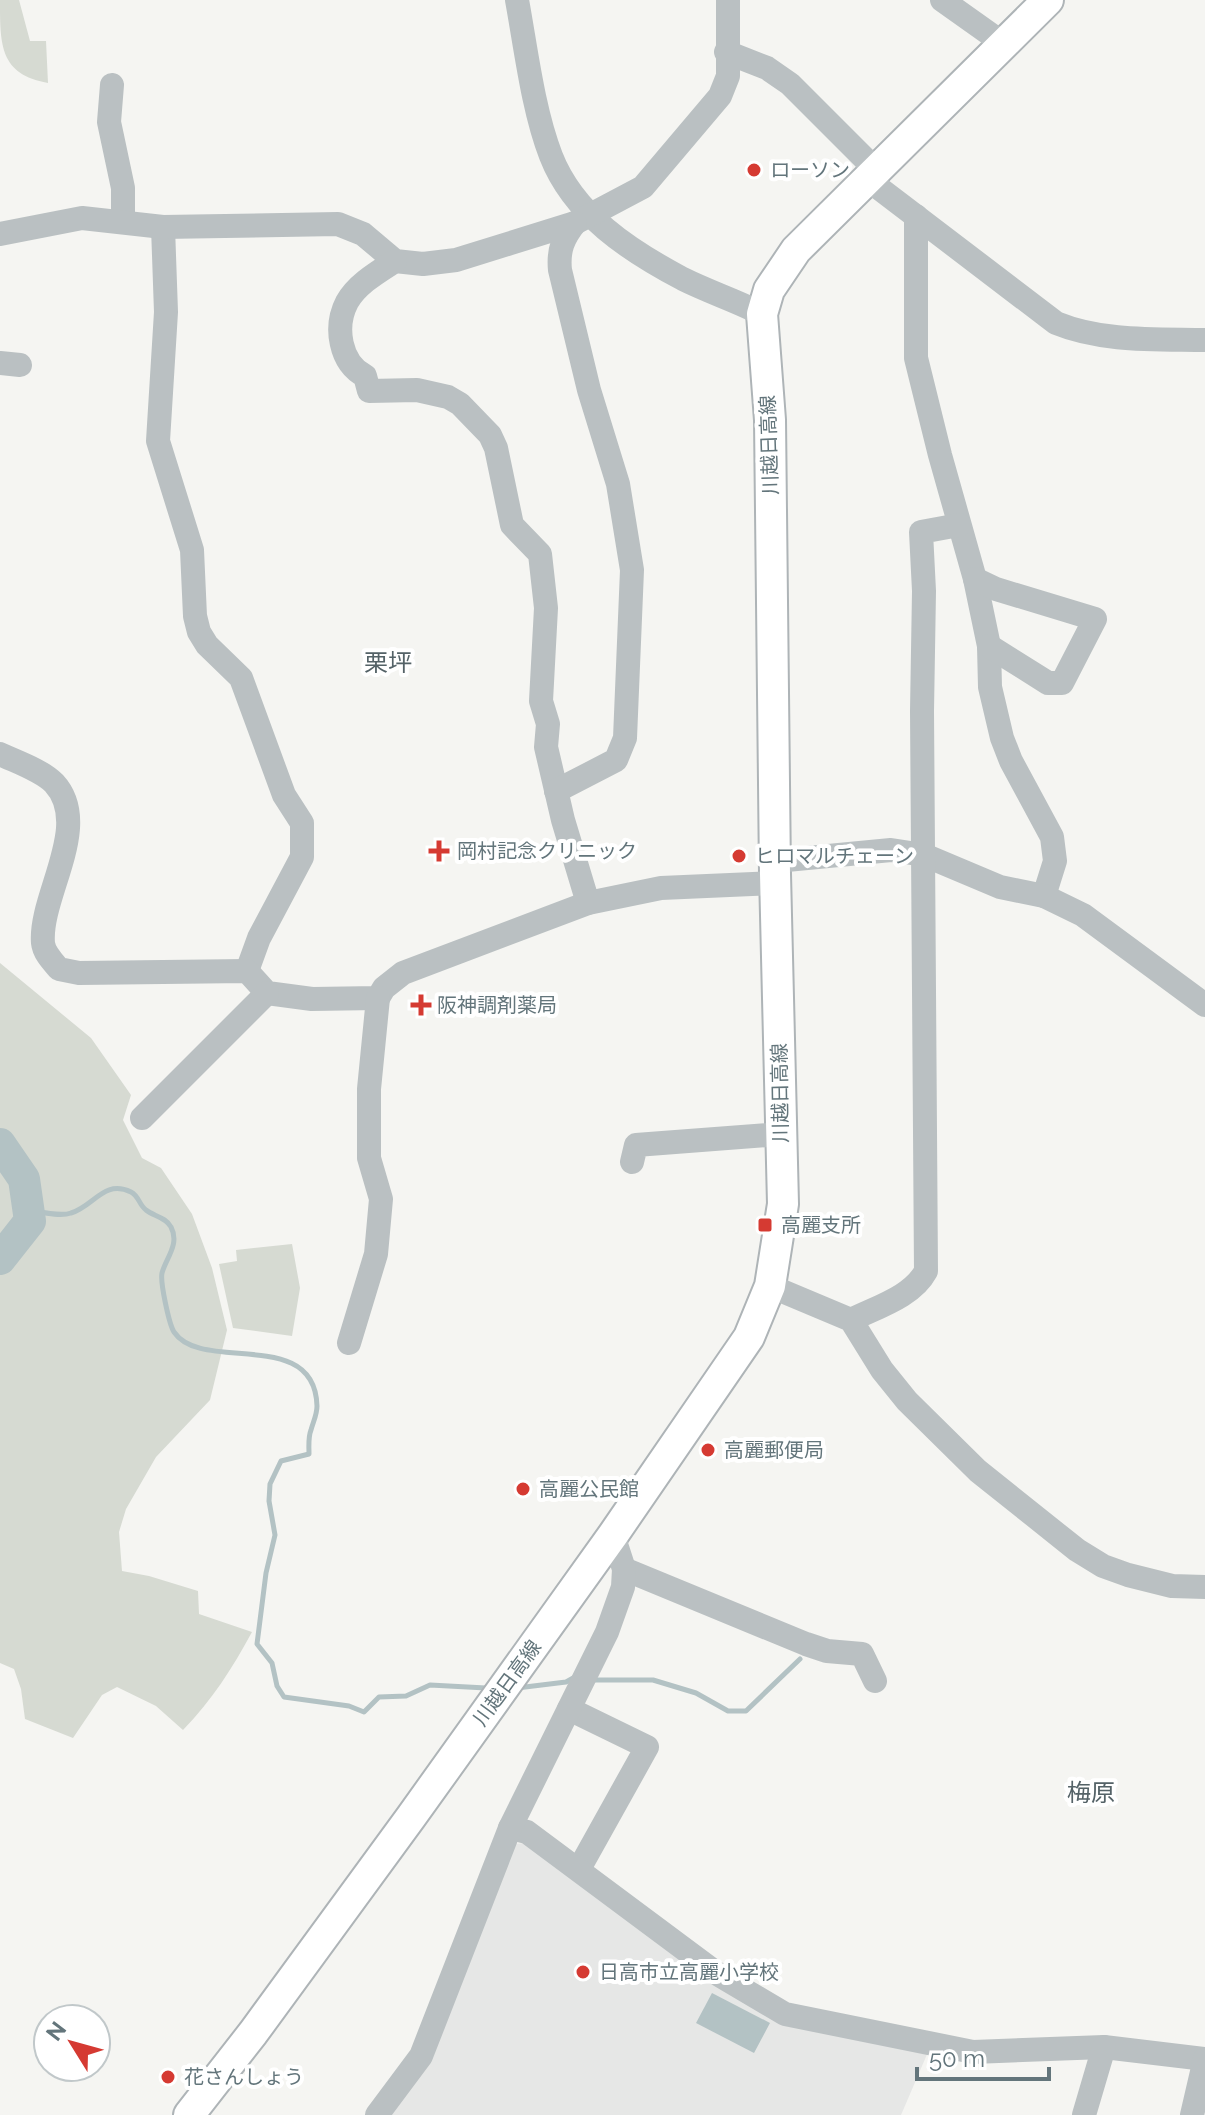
<svg xmlns="http://www.w3.org/2000/svg" width="1205" height="2115" font-family="Raleway,'Noto Sans JP',sans-serif">
<style>
.built{fill:#e6e7e6}
.green{fill:#d6dad2}
.water{fill:#b3c2c4}
.lines{fill:none;stroke-linecap:round;stroke-linejoin:round}
.stream{stroke:#b3c2c4;stroke-width:5}
.river{stroke:#b3c2c4;stroke-width:32}
.major-casing{stroke:#aeb4b7;stroke-width:34}
.minor{stroke:#bac0c2;stroke-width:24}
.major{stroke:#fff;stroke-width:30}
.poi-dot{fill:#d53a32;stroke:#fff;stroke-width:3}
.labels{text-anchor:middle;stroke-width:8;stroke-linejoin:round;paint-order:stroke}
.poi-label{font-size:20px;fill:#63757b;stroke:#fff;text-anchor:start}
.street-label{font-size:20px;fill:#63757b;stroke:#fff}
.quarter-label{font-size:24px;fill:#546267;stroke:#fff}
</style>
<rect width="100%" height="100%" fill="#f5f5f2"/>
<path class="built" d="M528,1843l190,140 210,69 -27,63h-516l126,-271z"/>
<g class="green">
<path d="M0,0h19l11,41h16l2,42c-48,-9 -48,-37 -48,-83z"/>
<path d="M0,963l91,75 40,57 -8,25 19,38 19,10 31,46 20,54 15,62 -17,70 -54,57 -30,52 -7,23 3,39 27,5 49,15 1,23 53,18c-20,37 -40,68 -69,98l-27,-24 -39,-19 -15,8 -29,43 -48,-19 -4,-30 -7,-20 -14,-6z"/>
<path d="M292,1244l8,44 -8,48 -59,-8 -14,-64 18,-3 -1,-11z"/>
</g>
<path class="water" d="M712,1993l58,30 -16,30 -58,-30z"/>
<g class="lines">
<g class="stream">
<path d="M29,1210c12,2 31,7 42,3 23,-7 33,-34 60,-21 8,4 8,13 15,18 7,6 20,7 25,17 9,17 -5,31 -9,46 -2,9 7,51 12,59 28,42 141,-6 143,74 0,9 -4,16 -6,24 -3,7 -2,16 -2,24l-28,7 -11,23 -1,17 6,34 -9,38 -9,71 15,19 5,23 7,11 65,9 15,6 15,-15 27,-1 24,-11 56,3"/>
<path d="M592,1680h61l43,13 32,18h18l54,-52"/>
<path d="M517,1688l49,-6 9,-5"/>
</g>
<path class="river" d="M0,1144l24,35 6,42 -30,38"/>
<g class="major-casing">
<path id="major" d="M189,2115l64,-82 158,-216 202,-282 136,-198 21,-51 13,-82 -8,-330 -5,-454 -8,-106 7,-24 27,-40 252,-250"/>
</g>
<g class="minor">
<path d="M517,0c9,49 16,110 34,156 23,59 79,95 132,123 26,13 54,22 79,35"/>
<path d="M942,0l62,44"/>
<path d="M726,52l41,16 23,16 86,86"/>
<path d="M112,85l-3,37 14,66v34"/>
<path d="M867,179l189,144c46,19 100,16 149,17"/>
<path d="M916,216v142l24,97 35,124 14,67 1,41 12,51 9,23 41,76 3,24 -11,35"/>
<path d="M163,227l3,85 -8,129 34,109 3,66 4,16 8,13 34,33 43,117 18,28v34l-43,81 -12,33"/>
<path d="M0,234l82,-16 81,9 175,-3 25,10 32,27 28,3 33,-4 119,-37 68,-36 77,-91 8,-20v-76"/>
<path d="M395,261c-17,11 -38,23 -48,41 -13,25 -7,61 18,74l4,15 48,-1 31,7 12,7 30,31 6,13 16,77 28,29 6,54 -5,93 7,23 -2,23 17,73 25,83"/>
<path d="M0,363l20,2"/>
<path d="M975,579l21,10 99,30 -33,64h-14l-59,-37"/>
<path d="M0,754c17,8 41,16 54,29 39,42 -15,113 -11,160 1,10 10,19 16,26l20,4 168,-2 20,22 45,6 66,-1 6,-10 19,-15 185,-70 73,-15 115,-5"/>
<path d="M556,791l60,-31 9,-22 7,-168 -14,-86 -29,-94 -29,-120c-2,-20 3,-32 15,-47"/>
<path d="M776,861l115,-11 33,5 76,32 44,9 39,19 122,90"/>
<path d="M142,1118l125,-125"/>
<path d="M632,1162l4,-17 145,-11"/>
<path d="M770,1286l81,34 31,50 25,31 71,70 99,79 26,16 25,9 44,11 33,1"/>
<path d="M851,1320c26,-13 61,-23 75,-49l-4,-560 2,-120 -3,-59 38,-7"/>
<path d="M349,1343l27,-89 5,-55 -12,-41v-69l9,-91"/>
<path d="M624,1569l182,75 21,7 35,3 13,27"/>
<path d="M569,1709l78,38 -68,122"/>
<path d="M510,1828l17,4 192,143 66,39 188,38 131,-5 101,12"/>
<path d="M377,2115l44,-59 89,-228 97,-196 16,-45 1,-18 -11,-34"/>
<path d="M1084,2115l20,-68"/>
<path d="M1192,2115l13,-56"/>
</g>
<use href="#major" class="major"/>
</g>
<g class="poi-dot">
<circle cx="754" cy="170" r="8"/>
<path d="M435 839h8v8h8v8h-8v8h-8v-8h-8v-8h8z"/>
<circle cx="739" cy="856" r="8"/>
<path d="M417 993h8v8h8v8h-8v8h-8v-8h-8v-8h8z"/>
<rect x="757" y="1217" width="16" height="16" rx="4"/>
<circle cx="708" cy="1450" r="8"/>
<circle cx="523" cy="1489" r="8"/>
<circle cx="583" cy="1972" r="8"/>
<circle cx="168" cy="2077" r="8"/>
</g>
<g class="labels">
<g class="poi-label">
<text x="770" y="177">ローソン</text>
<text x="457" y="858">岡村記念クリニック</text>
<text x="755" y="863">ヒロマルチェーン</text>
<text x="437" y="1012">阪神調剤薬局</text>
<text x="781" y="1232">高麗支所</text>
<text x="724" y="1457">高麗郵便局</text>
<text x="539" y="1496">高麗公民館</text>
<text x="599" y="1979">日高市立高麗小学校</text>
<text x="184" y="2084">花さんしょう</text>
</g>
<g class="street-label">
<text transform="translate(769 445) rotate(-92)" y="7">川越日高線</text>
<text transform="translate(780 1093) rotate(-91)" y="7">川越日高線</text>
<text transform="translate(507 1683) rotate(-54)" y="7">川越日高線</text>
</g>
<g class="quarter-label">
<text x="388" y="671">栗坪</text>
<text x="1091" y="1801">梅原</text>
</g>
</g>
<g transform="translate(72 2043) rotate(307)"><circle r="38" fill="#ffffff" stroke="#c1c8ca" stroke-width="2"/>
<path d="M0-6L14 30L0 20L-14 30Z" fill="#d53a32"/>
<text y="-12" font-size="22" font-weight="bold" text-anchor="middle" fill="#63757b">N</text>
</g>
<path d="M917 2067v12h132v-12" fill="none" stroke="#63757b" stroke-width="4"/>
<text x="929" y="2067" font-size="24" fill="#63757b" stroke="#ffffff" stroke-width="6" paint-order="stroke">50 m</text>
</svg>
